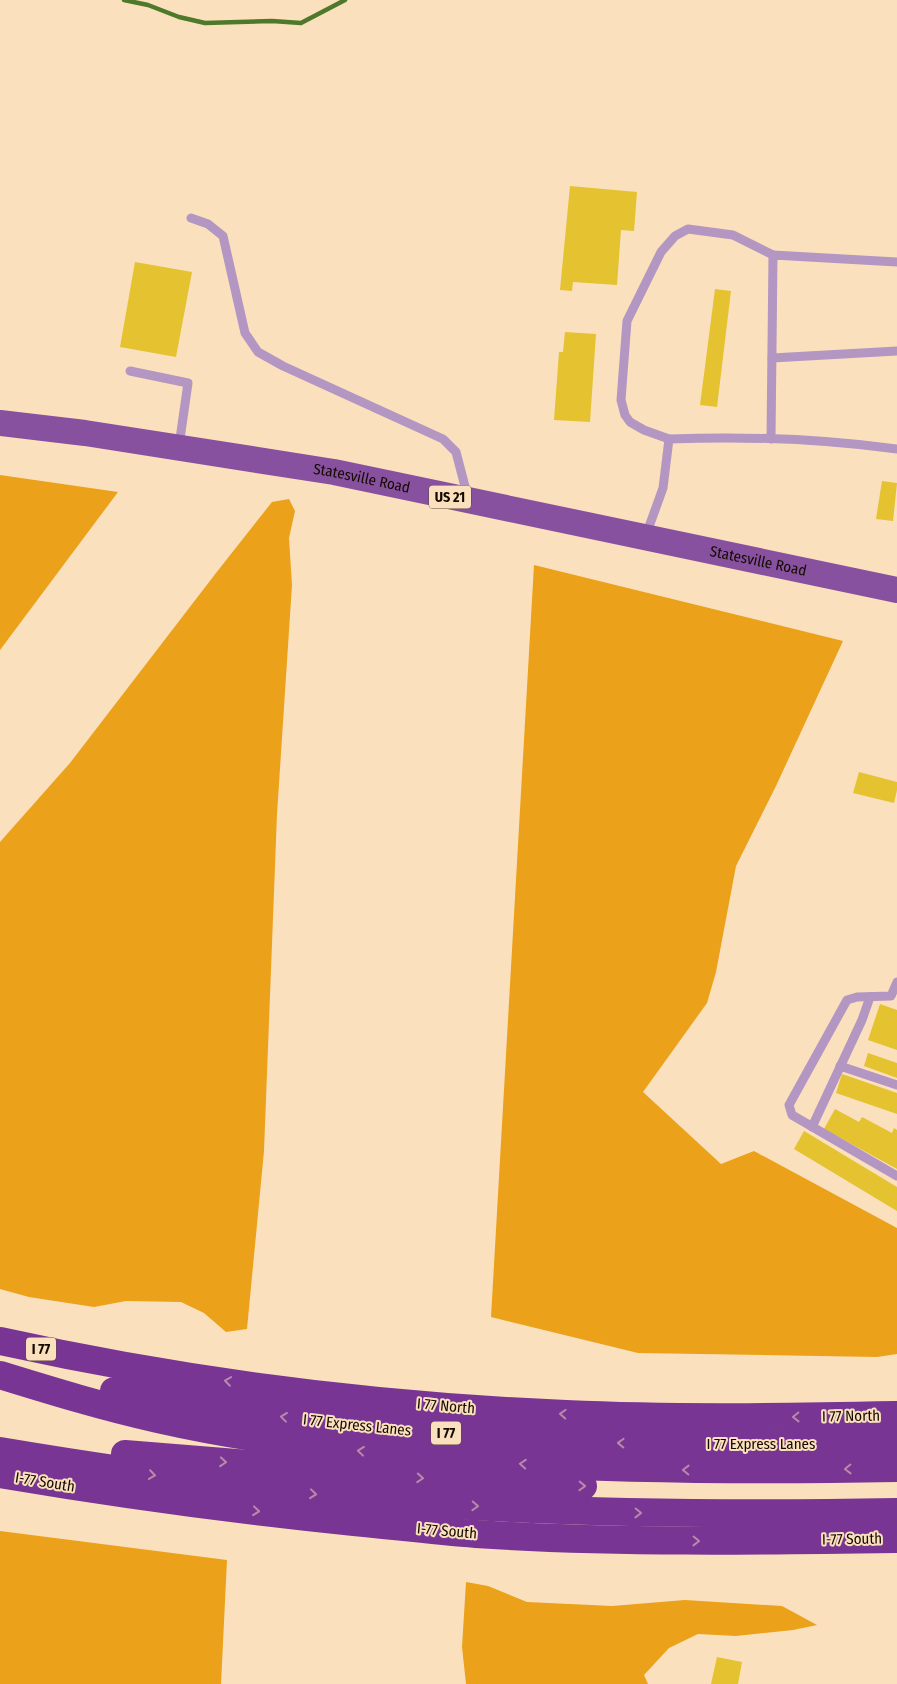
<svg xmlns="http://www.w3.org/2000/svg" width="897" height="1684" font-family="'Fira Sans Condensed',sans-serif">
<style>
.forest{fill:#eba119}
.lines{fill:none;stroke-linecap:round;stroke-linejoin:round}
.stream{stroke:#4f792a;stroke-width:4.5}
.building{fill:#e4c230}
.lane{stroke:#b396c1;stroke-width:9}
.primary{stroke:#8851a0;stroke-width:26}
.highway{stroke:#783593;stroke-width:28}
.oneway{stroke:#b98aa8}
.labels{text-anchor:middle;stroke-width:4;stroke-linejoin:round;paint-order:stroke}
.shield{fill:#fae0bd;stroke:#5a4a39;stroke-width:1}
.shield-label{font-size:14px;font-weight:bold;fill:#150a00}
.street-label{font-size:15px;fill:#150a00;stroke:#fae0bd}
</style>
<rect width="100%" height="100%" fill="#fae0bd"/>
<g class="forest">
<path d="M0,475l118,17 -118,158z"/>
<path d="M289,499l6,12 -6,27 3,47 -15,229 -13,337 -17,178 -21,3 -22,-19 -23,-11 -55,-1 -32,6 -65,-10 -29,-8v-447l70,-79 146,-190 56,-71z"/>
<path d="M534,565l309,76 -67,145 -40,80 -20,106 -9,31 -64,89 78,72 33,-13 143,77v126l-20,3 -239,-4 -147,-36z"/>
<path d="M0,1531l227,29 -6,124h-221z"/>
<path d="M466,1582l22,4 39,16 85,4 73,-6 97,6 35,19 -24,5 -57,6 -38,-2 -29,14 -25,27 4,9h-182l-4,-37z"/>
</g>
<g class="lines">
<path class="stream" d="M124,0l24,5 31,12 26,6 67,-2 29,2 44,-23"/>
</g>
<g class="building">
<path d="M570,186l67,6 -3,39 -13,-1 -4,55 -44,-3 -1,9 -12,-1z"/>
<path d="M135,262l57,10 -16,85 -56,-10z"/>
<path d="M715,289l16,2 -14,116 -17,-2z"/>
<path d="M565,332l31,2 -6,88 -36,-2 5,-68h4z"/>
<path d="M882,481l15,2 -4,38 -17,-2z"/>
<path d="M859,772l38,10v8l-3,13 -41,-10z"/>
<path d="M880,1004l17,6v40l-29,-10z"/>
<path d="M868,1053l29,10v15l-33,-12z"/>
<path d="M842,1074l55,19v21l-61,-21z"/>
<path d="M835,1109l24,13 3,-5 30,16 2,-5 3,2v39l-73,-40z"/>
<path d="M804,1131l93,56v24l-103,-62z"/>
<path d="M717,1657l25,5 -4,22h-27z"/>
</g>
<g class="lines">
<g class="lane">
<path d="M191,218l17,6 15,12 22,97 13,19 25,14 160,73 13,13 12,46"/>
<path d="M772,358l125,-7"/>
<path d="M130,371l58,12 -9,63"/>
<path d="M669,439l-25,-9 -14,-8 -5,-7 -4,-15 6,-79 34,-69 14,-16 13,-7 45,6 40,20"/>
<path d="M771,439l2,-184 124,7"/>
<path d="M646,535l17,-47 6,-49c76,-3 153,0 228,10"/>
<path d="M897,982l-6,14 -34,1 -10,3 -58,105 3,10 105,61"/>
<path d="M840,1066l57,19"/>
<path d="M812,1127l50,-107 8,-23"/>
</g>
<path class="primary" id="s1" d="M0,423l85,10 249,39 563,118"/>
<g class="highway">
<path d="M0,1341c185,41 377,65 566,73 110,5 221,3 331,1"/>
<path d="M0,1375c52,16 104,32 158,44 92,21 186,31 279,39 154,12 306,13 460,10"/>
<path d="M114,1391c149,27 300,44 451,50 111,5 221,4 332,1"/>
<path d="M0,1451c131,22 262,40 395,50 167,13 334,14 502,11"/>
<path d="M125,1454l273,22 185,10"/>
<path d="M0,1474c118,20 236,36 354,48 41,4 82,9 122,12 140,9 281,7 421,5"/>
</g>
</g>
<defs><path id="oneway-chevron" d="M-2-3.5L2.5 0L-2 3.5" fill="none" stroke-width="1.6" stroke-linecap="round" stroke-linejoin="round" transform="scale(1.25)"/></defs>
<g class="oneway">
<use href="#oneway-chevron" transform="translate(228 1381) rotate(-172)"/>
<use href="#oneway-chevron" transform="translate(563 1414) rotate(-177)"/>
<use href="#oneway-chevron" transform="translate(284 1417) rotate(-173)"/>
<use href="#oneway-chevron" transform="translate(796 1417) rotate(179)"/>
<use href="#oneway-chevron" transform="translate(621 1443) rotate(-178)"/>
<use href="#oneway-chevron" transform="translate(361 1451) rotate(-174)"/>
<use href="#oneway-chevron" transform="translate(223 1462) rotate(5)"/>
<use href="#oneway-chevron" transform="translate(523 1464) rotate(-176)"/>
<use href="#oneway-chevron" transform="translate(848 1469) rotate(179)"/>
<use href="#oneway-chevron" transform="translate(686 1470) rotate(-179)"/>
<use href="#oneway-chevron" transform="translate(152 1475) rotate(8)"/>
<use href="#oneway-chevron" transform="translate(420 1478) rotate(4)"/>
<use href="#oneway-chevron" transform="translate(582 1486) rotate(2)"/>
<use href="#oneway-chevron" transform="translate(313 1494) rotate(6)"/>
<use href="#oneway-chevron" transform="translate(475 1506) rotate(3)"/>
<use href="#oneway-chevron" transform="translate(256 1511) rotate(6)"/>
<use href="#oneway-chevron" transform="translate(638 1513) rotate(1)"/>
<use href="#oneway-chevron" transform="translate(696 1541) rotate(1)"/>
</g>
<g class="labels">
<g class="shield">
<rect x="429" y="485.5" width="42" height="23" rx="4"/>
<rect x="26" y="1337.5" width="30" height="23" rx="4"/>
<rect x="431" y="1421.5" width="30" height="23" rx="4"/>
</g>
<g class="shield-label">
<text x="450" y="502">US 21</text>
<text x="41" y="1354">I 77</text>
<text x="446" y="1438">I 77</text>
</g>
<g class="street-label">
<text dy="5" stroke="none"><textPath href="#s1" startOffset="366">Statesville Road</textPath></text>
<text dy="5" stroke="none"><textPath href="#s1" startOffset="771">Statesville Road</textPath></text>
<text transform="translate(446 1406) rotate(5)" y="5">I 77 North</text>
<text transform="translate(851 1416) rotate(-1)" y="5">I 77 North</text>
<text transform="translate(357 1425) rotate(6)" y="5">I 77 Express Lanes</text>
<text x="761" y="1449">I 77 Express Lanes</text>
<text transform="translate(45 1482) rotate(9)" y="5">I-77 South</text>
<text transform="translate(447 1531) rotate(5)" y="5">I-77 South</text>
<text transform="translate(852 1539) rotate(-1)" y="5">I-77 South</text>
</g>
</g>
</svg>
